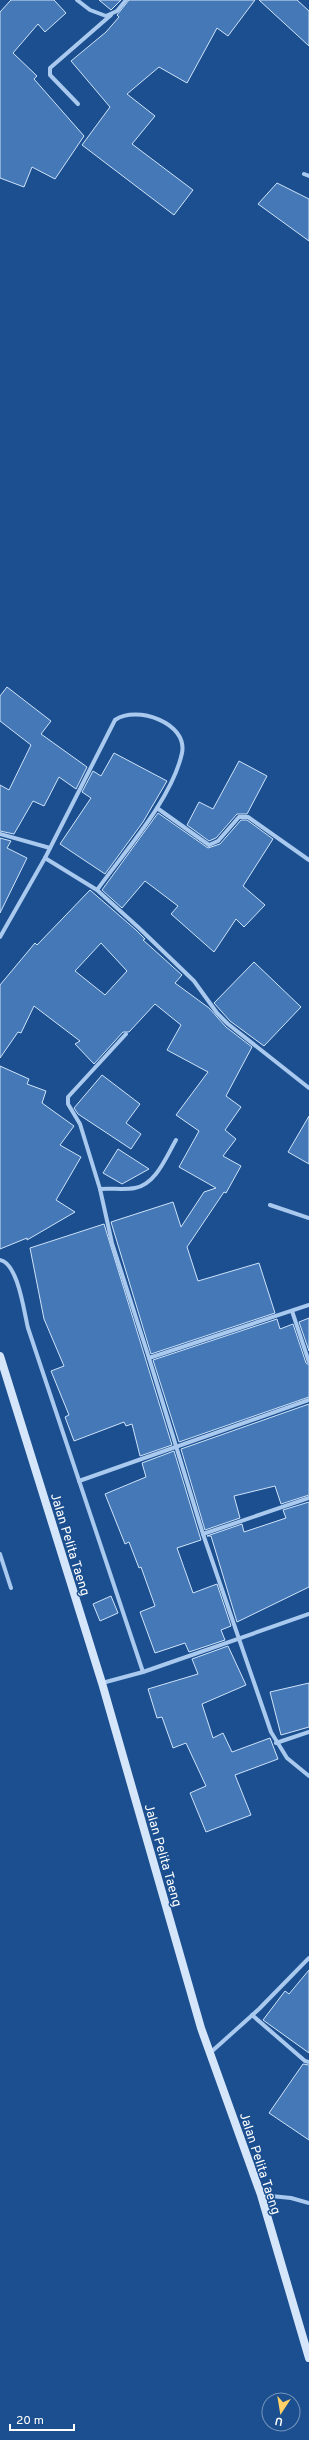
<svg xmlns="http://www.w3.org/2000/svg" width="309" height="2440" font-family="Overpass,sans-serif">
<style>
.building{fill:#4478b7;stroke:#cfe3fa;fill-rule:evenodd}
.lines{fill:none;stroke-linecap:round;stroke-linejoin:round}
.street{stroke:#a9c9ee;stroke-width:4}
.secondary{stroke:#d6e6fa;stroke-width:8}
.labels{text-anchor:middle;stroke-width:3;stroke-linejoin:round;paint-order:stroke}
.street-label{font-size:13px;fill:#fff;stroke:#1b4f8f}
</style>
<rect width="100%" height="100%" fill="#1b4f8f"/>
<g class="building">
<path d="M11,0h43l12,13 -21,19 -7,-8 -25,29 24,23 -3,3 50,57 -29,43 -23,-12 -8,20 -24,-9v-166z"/>
<path d="M99,0h22l-10,10z"/>
<path d="M129,0h126l-27,36 -11,-8 -30,55 -28,-16 -32,27 28,22 -23,28 61,46 -19,25 -92,-70 28,-38 -39,-46 35,-29 13,-15 -2,-2z"/>
<path d="M259,0h38l12,11v35z"/>
<path d="M277,183l32,16v42l-51,-37z"/>
<path d="M7,687l44,34 -10,13 46,33 -11,22 -17,-12 -15,29 -11,-5 -19,33 -14,-3v-46l9,5 22,-45 -31,-24v-25z"/>
<path d="M114,753l53,28 -24,41 -38,52 -45,-30 31,-46 -9,-6 11,-21 8,5z"/>
<path d="M239,761l28,15 -20,38h-10l-21,24 -7,3 -22,-16 12,-23 14,7z"/>
<path d="M158,813l50,35 12,-4 21,-24h6l26,19 -30,47 22,19 -21,22 -8,-8 -22,33 -43,-38 7,-8 -33,-25 -23,27 -20,-18z"/>
<path d="M0,838l11,3 -4,7 20,10 -27,55z"/>
<path d="M90,890l46,40 9,9 -2,1 39,35 -7,8 34,25 17,19 26,20 -26,49 15,11 -16,23 11,9 -13,17 18,10 -15,27 -2,-1 -37,55 11,34 61,-18 16,50 -124,41 -40,-132 62,-20 8,25 23,-35 12,-4 -37,-21 20,-36 -23,-16 32,-43 -41,-22 14,-25 -26,-21 -26,28h-6l-29,32 -19,-20 5,-3 -46,-35 -13,27 -3,-1 -18,26v-73l35,-42 2,2zM101,943l26,28 -22,24 -30,-24z"/>
<path d="M254,962l47,45 -37,39 -34,-25 -16,-18z"/>
<path d="M0,1066l29,13 -2,5 19,7 -4,12 32,23 -14,19 21,12 -25,43 19,12 -48,28v-2l-27,11z"/>
<path d="M102,1075l38,29 -14,19 15,11 -10,15 -53,-35 -4,-6z"/>
<path d="M309,1116v48l-21,-12z"/>
<path d="M118,1149l31,20 -27,15 -19,-11z"/>
<path d="M104,1224l68,221 -32,11 -8,-32 -6,2 -2,-4 -50,19 -9,-24 4,-2 -18,-44 13,-5 -20,-47 -14,-71z"/>
<path d="M309,1318v33l-10,-29z"/>
<path d="M277,1319l3,10 13,-5 13,39 3,2v32l-130,45 -26,-82z"/>
<path d="M309,1404v91l-28,9 -6,-18 -41,10 6,22 -35,12 -24,-81z"/>
<path d="M174,1451l27,89 -24,8 16,45 24,-9 14,42 -10,4 4,10 -36,12 -4,-9 -30,10 -15,-41 15,-6 -14,-39 -2,1 -10,-26 -4,2 -20,-50 41,-17 -4,-14z"/>
<path d="M309,1502v85l-72,35 -26,-86h-4l35,-12 2,8 42,-14 -3,-8z"/>
<path d="M111,1596l7,17 -18,8 -7,-17z"/>
<path d="M228,1646l18,39 -44,19 11,34 10,-5 9,19 38,-14 8,21 -43,16 16,40 -45,17 -16,-39 16,-7 -20,-43 -13,5 -11,-31 -5,1 -9,-29 50,-15 -6,-15z"/>
<path d="M309,1683v44l-28,8 -11,-43z"/>
<path d="M309,1970v83l-46,-33 22,-29 4,3z"/>
<path d="M303,2064l6,1v75l-40,-27z"/>
</g>
<g class="lines">
<g class="street">
<path d="M77,0l13,10 16,6 11,-5 9,-11"/>
<path d="M78,104l-28,-29v-7l61,-53"/>
<path d="M304,174l5,2"/>
<path d="M157,808l52,37 9,-4 21,-24h9l61,43"/>
<path d="M0,834l50,14"/>
<path d="M45,858l52,32 41,37 56,54 23,32 11,11 81,64"/>
<path d="M0,937l45,-79 70,-138c22,-15 73,3 67,33 -10,46 -57,98 -85,137"/>
<path d="M126,1034l-58,63v7l12,20 20,65 12,54 37,115"/>
<path d="M100,1189c11,-1 24,1 35,-1 21,-4 31,-31 41,-48"/>
<path d="M270,1205l39,13"/>
<path d="M0,1260c18,3 24,52 28,68l115,344"/>
<path d="M309,1305l-160,53 54,176 68,198 16,26 22,18"/>
<path d="M292,1311l17,51"/>
<path d="M79,1481l230,-81"/>
<path d="M203,1534l106,-36"/>
<path d="M0,1554l11,34"/>
<path d="M102,1683l41,-11 166,-58"/>
<path d="M276,1743l33,-11"/>
<path d="M252,2015l53,46 4,1"/>
<path d="M210,2053l49,-44 50,-51"/>
<path d="M261,2195l30,3 18,5"/>
</g>
<path class="secondary" d="M0,1356l102,327 99,345 60,167 48,163"/>
</g>
<g class="labels">
<g class="street-label">
<text transform="translate(71 1544) rotate(73)" y="5">Jalan Pelita Taeng</text>
<text transform="translate(164 1855) rotate(74)" y="5">Jalan Pelita Taeng</text>
<text transform="translate(261 2163) rotate(72)" y="5">Jalan Pelita Taeng</text>
</g>
</g>
<g transform="translate(281 2412) rotate(192)"><circle r="19" fill="#1b4f8f" stroke="#7695bc"/>
<path d="M0-3L7 15L0 10L-7 15Z" fill="#ffd166"/>
<text y="-6" font-size="11" font-weight="bold" text-anchor="middle" fill="#ffffff">U</text>
</g>
<path d="M10 2424v6h64v-6" fill="none" stroke="#ffffff" stroke-width="2"/>
<text x="16" y="2424" font-size="12" fill="#ffffff" stroke="#1b4f8f" stroke-width="3" paint-order="stroke">20 m</text>
</svg>
